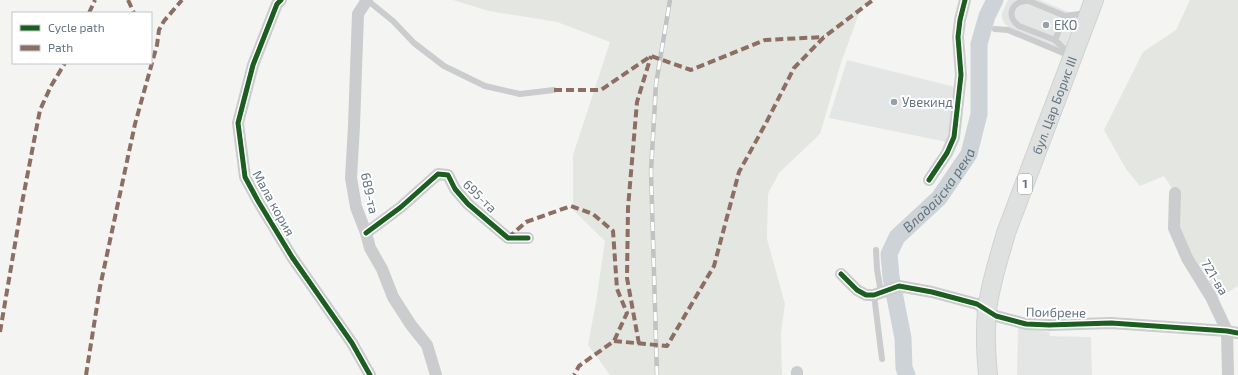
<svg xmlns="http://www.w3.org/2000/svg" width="1238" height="375" font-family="'Exo 2',sans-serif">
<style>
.built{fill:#e4e6e6}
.green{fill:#e4e7e1}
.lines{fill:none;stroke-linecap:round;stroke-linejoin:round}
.river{stroke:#cdd3d6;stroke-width:17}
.primary-casing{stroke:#d0d1d1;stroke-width:20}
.lane{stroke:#cacccd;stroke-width:6}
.street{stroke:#cacccd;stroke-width:12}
.primary{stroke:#dfe0e0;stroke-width:18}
.rail-casing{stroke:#c1c2c3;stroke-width:4.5}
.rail{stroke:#fff;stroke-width:3;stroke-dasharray:9;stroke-linecap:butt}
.quiet{stroke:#8d6e63;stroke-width:4;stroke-dasharray:8 4;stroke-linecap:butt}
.cycleway-casing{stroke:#fff;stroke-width:8}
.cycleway{stroke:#1b5e20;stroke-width:5}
.poi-dot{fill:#97a1aa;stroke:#fff;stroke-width:1.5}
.labels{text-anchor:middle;stroke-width:4;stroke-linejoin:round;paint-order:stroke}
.shield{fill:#fff;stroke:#939ea8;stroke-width:1}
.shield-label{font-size:12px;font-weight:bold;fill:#657483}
.poi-label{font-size:13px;fill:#657483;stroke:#fff;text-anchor:start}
.street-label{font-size:13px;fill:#657483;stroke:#fff}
.water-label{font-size:14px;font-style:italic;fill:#61757f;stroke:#fff}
</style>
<rect width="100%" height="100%" fill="#f4f5f3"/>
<g class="built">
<path d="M1008,0h32l38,16 -14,35 -56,-24 -4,-4 -2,-5v-5z"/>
<path d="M847,60l108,27 -8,55 -118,-24z"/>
<path d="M1018,328l31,4 1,4 41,1 1,38h-75z"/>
</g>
<g class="green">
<path d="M453,0h417l-9,8 -20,55 -21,71 -41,39 -11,21 -1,45 18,65 -4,29 1,42h-172l-22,-30 8,-43 9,-61 -32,-31v-55l37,-113 -53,-20 -68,-11z"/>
<path d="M1190,0h48v286l-19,12 -8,-1 -37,-69 1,-35 -11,-17 -24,10 -14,-17 -22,-39 39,-78 33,-22z"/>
</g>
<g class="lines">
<path class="river" id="s1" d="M907,375l-3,-7 -1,-30 -12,-61 -2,-23 8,-17 42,-39 30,-44 10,-40v-70l8,-28 8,-16"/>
<g class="primary-casing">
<g id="primary">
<path id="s2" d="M988,375c-2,-21 -3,-43 -1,-64 3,-27 12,-53 19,-78l88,-233"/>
</g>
</g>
<g class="lane">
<path d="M367,0l26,21 21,22 30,23 41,20 35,8 34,-4"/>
<path d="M995,29l13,1 60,25"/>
<path d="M1055,40l10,-24"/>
<path d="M1072,56l-17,-16 -36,-14c-14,-10 -7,-26 10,-25l36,15 21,-3"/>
<path d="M876,250l1,19 4,24"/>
<path d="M874,295l8,64"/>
</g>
<g class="street">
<path d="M281,0l-4,4 -24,61 -15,58 7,54 13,24 34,56 60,86 18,32"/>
<path d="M367,0l-9,14 -4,112 -3,52 5,29 10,26 4,15 12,21 11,28 18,28 16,20 9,30"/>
<path d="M929,180l18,-27 7,-16 7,-62 -3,-38 2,-17 5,-20"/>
<path d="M1175,193l-1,35 13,30 24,39 16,34 1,44"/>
<path d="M366,233l35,-26 37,-33 10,1 7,14 13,15 40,34h20"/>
<path d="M841,274l16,16 9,5h8l25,-9 33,6 45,12 19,12 30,8 23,1 62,-2 116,8 11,2"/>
<path d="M797,375v-3"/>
</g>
<use href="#primary" class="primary"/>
<g class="rail-casing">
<path id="rail" d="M657,375l-6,-204 5,-87 14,-84"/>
</g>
<use href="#rail" class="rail"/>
<g class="quiet">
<path d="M128,0l6,13"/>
<path d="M89,13l6,-13"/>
<path d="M554,90h47l50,-34 40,14 74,-30 59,-3"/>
<path d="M508,238l18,-16 45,-16 22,8 20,17 4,58 10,24 -13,28 -35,25 -5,9"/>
<path d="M0,332l22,-129 18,-93 11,-24 14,-23"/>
<path d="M614,341l53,5 47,-80 25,-94 27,-49 28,-55 30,-31 49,-37"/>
<path d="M639,344l-12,-66 1,-70 9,-106 14,-46"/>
<path d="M86,375l14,-88 35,-163 22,-79 2,-15 5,-9 18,-21"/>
</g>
<g class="cycleway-casing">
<g id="cycleway">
<path d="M281,0l-4,4 -24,61 -15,58 7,54 13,24 34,56 60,86 18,32"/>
<path d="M929,180l18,-27 7,-16 7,-62 -3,-38 2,-17 5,-20"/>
<path d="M366,233l35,-26 37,-33 10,1 7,14 13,15 40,34h20"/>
<path d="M841,274l16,16 9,5h8l25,-9 33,6 45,12 19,12 30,8 23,1 62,-2 116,8 11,2"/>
</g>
</g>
<use href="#cycleway" class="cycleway"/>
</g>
<g class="poi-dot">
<circle cx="1046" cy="25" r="4"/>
<circle cx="894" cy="102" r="4"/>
</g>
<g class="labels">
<rect class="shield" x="1018" y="174" width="14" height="20" rx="3"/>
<g class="shield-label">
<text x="1025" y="188">1</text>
</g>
<g class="poi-label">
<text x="1054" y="30">EKO</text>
<text x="902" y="107">Увекинд</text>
</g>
<g class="street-label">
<text dy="5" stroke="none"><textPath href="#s2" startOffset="281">бул. Цар Борис III</textPath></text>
<text transform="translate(370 193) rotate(78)" y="5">689-та</text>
<text transform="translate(480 196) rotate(44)" y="5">695-та</text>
<text transform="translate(274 203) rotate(61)" y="5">Мала кория</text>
<text transform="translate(1215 277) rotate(59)" y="5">721-ва</text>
<text transform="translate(1056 312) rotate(1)" y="5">Поибрене</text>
</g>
<g class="water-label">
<text dy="5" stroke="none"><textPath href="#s1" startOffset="205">Владайска река</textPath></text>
</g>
</g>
<rect x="12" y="12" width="140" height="52" fill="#ffffff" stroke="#c1c7cd"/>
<rect x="20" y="25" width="20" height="6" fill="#1b5e20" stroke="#c1c7cd"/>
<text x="48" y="32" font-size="12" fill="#657483">Cycle path</text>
<rect x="20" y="45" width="20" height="6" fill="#8d6e63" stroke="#c1c7cd"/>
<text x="48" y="52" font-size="12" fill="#657483">Path</text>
</svg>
